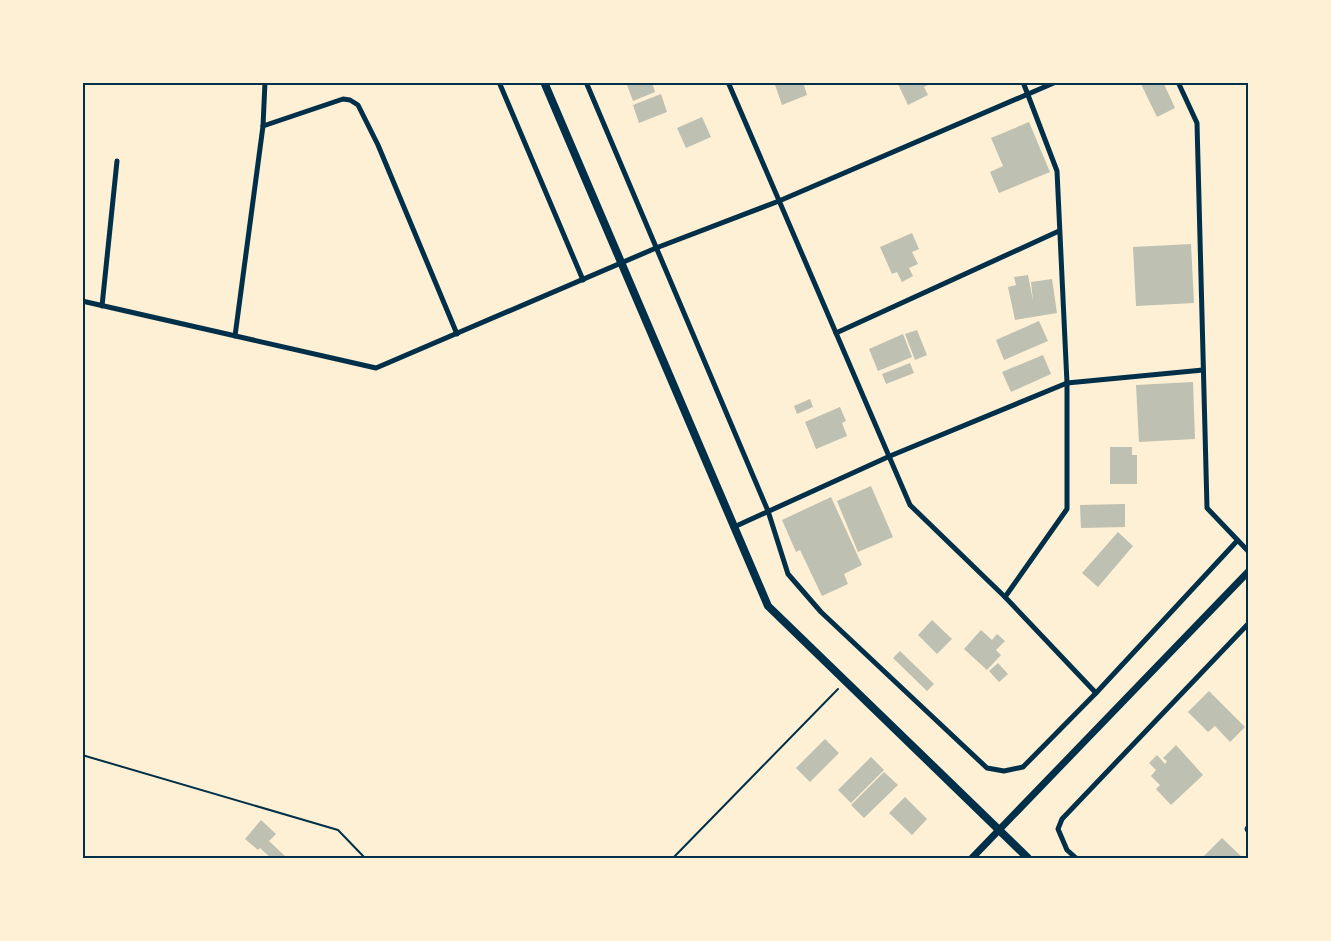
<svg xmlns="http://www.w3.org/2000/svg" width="1331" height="941" font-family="'DejaVu Sans',sans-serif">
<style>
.building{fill:#bec0b2}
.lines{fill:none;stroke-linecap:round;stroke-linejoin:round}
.path{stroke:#003049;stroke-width:2}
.minor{stroke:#003049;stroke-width:5}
.tertiary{stroke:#003049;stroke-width:7}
.secondary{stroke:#003049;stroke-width:8}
.neatline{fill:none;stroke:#003049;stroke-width:2}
</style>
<rect width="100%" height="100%" fill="#fdf0d5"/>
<g class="building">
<path d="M632,82h20l3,10 -22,9 -6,-16z"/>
<path d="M774,82h29l4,13 -25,10z"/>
<path d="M897,82h29l2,3 -4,2 4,8 -20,10z"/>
<path d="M1140,82h23l12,26 -18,9z"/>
<path d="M661,94l6,18 -28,11 -6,-18z"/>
<path d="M702,117l9,20 -25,11 -9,-20z"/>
<path d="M1029,122l21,50 -51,21 -9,-21 13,-6 -12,-28z"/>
<path d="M912,233l7,16 -7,3 6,12 -9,4 4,8 -11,6 -5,-10 -5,2 -12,-27z"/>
<path d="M1191,244l3,59 -58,3 -3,-59z"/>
<path d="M1028,275l5,26 -2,-19 21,-3 5,34 -42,7 -7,-33 8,-2 -2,-8z"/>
<path d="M1039,321l9,20 -44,19 -8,-20z"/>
<path d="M917,330l10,25 -12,5 -10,-26z"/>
<path d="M903,334l9,23 -34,14 -9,-22z"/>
<path d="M1043,355l8,19 -40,18 -9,-20z"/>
<path d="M910,363l4,10 -28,11 -4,-10z"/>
<path d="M1193,382l2,57 -56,3 -3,-57z"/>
<path d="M810,399l3,8 -16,7 -3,-8z"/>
<path d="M840,407l6,14 -4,2 5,13 -31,13 -11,-27z"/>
<path d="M1110,447h22v8h5v29h-27z"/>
<path d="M871,486l22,51 -35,15 -21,-51z"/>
<path d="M831,497l31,68 -18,9 4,10 -26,12 -22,-46 -4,2 -14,-32z"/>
<path d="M1125,504v23l-44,1 -1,-23z"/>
<path d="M1118,532l15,14 -35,41 -16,-14z"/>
<path d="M932,620l20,19 -15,15 -19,-19z"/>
<path d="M981,630l11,10 5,-6 8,7 -9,9 5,5 -14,15 -23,-21z"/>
<path d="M900,651l34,33 -7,7 -34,-33z"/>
<path d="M998,663l10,11 -9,8 -10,-11z"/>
<path d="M1209,691l36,36 -15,15 -15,-16 -7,6 -20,-20z"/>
<path d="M825,739l14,14 -29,29 -14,-14z"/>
<path d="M1176,745l27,30 -32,30 -15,-16 4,-4 -9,-9 5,-6 -7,-7 8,-8 8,9 2,-3 -4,-3z"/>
<path d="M871,757l13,13 -33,33 -13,-13z"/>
<path d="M884,772l14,13 -34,33 -13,-13z"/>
<path d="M905,797l22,22 -15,16 -23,-22z"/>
<path d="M261,820l15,14 -7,7 16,15 -2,2h-12l-11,-10 -2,2 -13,-11z"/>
<path d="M1222,838l21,20h-41z"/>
</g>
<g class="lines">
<g class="path">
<path d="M82,755l256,75 27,28"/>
<path d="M673,858l165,-169"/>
</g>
<g class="minor">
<path d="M499,82l84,198"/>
<path d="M586,82l182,429 20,63 33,38 166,156 17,3 19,-4 73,-74 141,-152"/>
<path d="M728,82l182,423 95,92 91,96"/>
<path d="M1178,82l19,41 10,385 41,43"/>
<path d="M263,126l80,-27 7,1 8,5 20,40 79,189"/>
<path d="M82,301l294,67 280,-120 123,-47 277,-119"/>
<path d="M102,306l15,-145"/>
<path d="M836,333l223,-102"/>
<path d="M235,336l28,-210 2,-44"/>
<path d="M734,527l156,-71 177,-73 136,-13"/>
<path d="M1005,597l62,-88v-126l-10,-212 -34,-89"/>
<path d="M1248,827l-1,2 1,2"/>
<path d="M1076,858l-9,-8 -9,-21 4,-10 186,-195"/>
</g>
<path class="tertiary" d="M972,858l276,-286"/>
<path class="secondary" d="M544,82l224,524 260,252"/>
</g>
<rect width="1331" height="941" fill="none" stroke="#fdf0d5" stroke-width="168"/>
<rect x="84" y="84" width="1163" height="773" class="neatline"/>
</svg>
